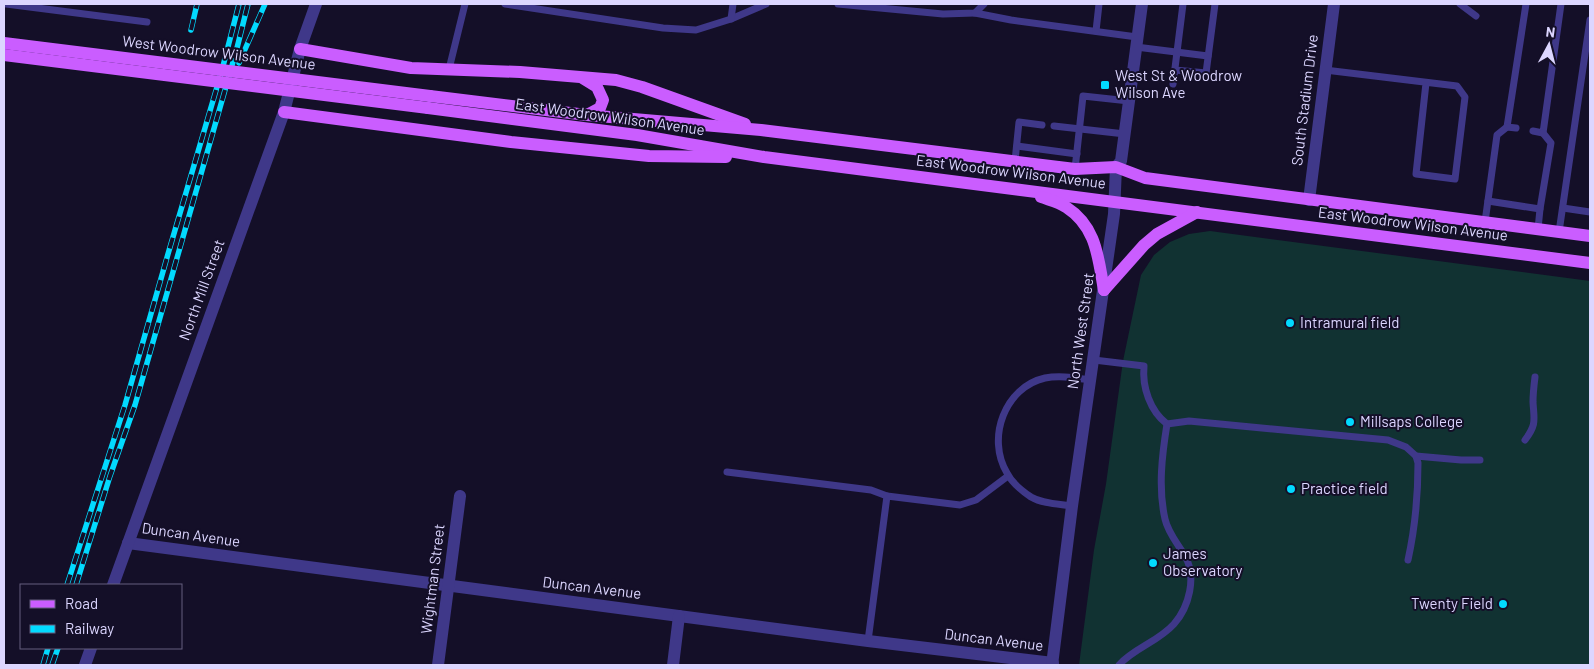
<svg xmlns="http://www.w3.org/2000/svg" width="1594" height="669" font-family="Barlow,sans-serif">
<style>
.pitch{fill:#113232}
.lines{fill:none;stroke-linecap:round;stroke-linejoin:round}
.service{stroke:#3f3889;stroke-width:7}
.minor{stroke:#3f3889;stroke-width:12}
.tertiary{stroke:#3f3889;stroke-width:12}
.primary{stroke:#ca5dff;stroke-width:12}
.rail-casing{stroke:#02daff;stroke-width:5.5}
.rail{stroke:#140f28;stroke-width:4;stroke-dasharray:11;stroke-linecap:butt}
.primary-bridge{stroke:#ca5dff;stroke-width:12}
.poi-dot{fill:#02daff;stroke:#140f28;stroke-width:2}
.labels{text-anchor:middle;stroke-width:4;stroke-linejoin:round;paint-order:stroke}
.street-label{font-size:15px;fill:#dcd6ff;stroke:#140f28}
.poi-label{font-size:15px;fill:#dcd6ff;stroke:#140f28;text-anchor:start}
</style>
<rect width="100%" height="100%" fill="#140f28"/>
<path class="pitch" d="M1210,231l380,50v384h-511l15,-115 12,-66 17,-123 18,-86 13,-20 16,-13 19,-8z"/>
<g class="lines">
<g class="service">
<path d="M6,4l141,18"/>
<path d="M505,4l158,24 33,2 35,-11 35,-15"/>
<path d="M838,4l105,10 32,-1 9,-9"/>
<path d="M1460,4l16,12"/>
<path d="M975,13l36,7 126,17"/>
<path d="M731,19l2,-15"/>
<path d="M1096,31l3,-27"/>
<path d="M1136,47l72,9"/>
<path d="M449,69l16,-65"/>
<path d="M1175,70l31,3 9,-69"/>
<path d="M1325,70l132,16 8,11 -10,82 -39,-5 10,-91"/>
<path d="M1173,84l10,-80"/>
<path d="M1054,126l71,8"/>
<path d="M1516,128l-9,-1 19,-123"/>
<path d="M1533,131l10,2 18,-129"/>
<path d="M1017,146l60,8"/>
<path d="M1015,161l4,-39 23,3"/>
<path d="M1075,169l8,-73 46,5"/>
<path d="M1488,201l52,8 11,-66 -8,-10"/>
<path d="M1563,208l27,4"/>
<path d="M1485,222l12,-87 10,-8"/>
<path d="M1538,229l2,-20"/>
<path d="M1559,232l31,-212"/>
<path d="M1094,360l50,6c-2,21 6,45 23,58"/>
<path d="M1525,440c12,-16 9,-20 8,-38 0,-8 1,-17 2,-25"/>
<path d="M1416,456l45,4h19"/>
<path d="M727,472l144,18 16,6 73,9 16,-5 32,-24"/>
<path d="M1072,506c-13,-2 -29,-2 -41,-9 -9,-6 -19,-14 -24,-24 -21,-35 -2,-86 38,-95 15,-3 31,0 46,2"/>
<path d="M868,641l19,-145"/>
<path d="M1119,665c15,-17 39,-23 55,-41 15,-17 23,-47 11,-68 -7,-12 -17,-23 -20,-37 -7,-31 -3,-64 2,-95l22,-3 199,19 18,7 10,9 2,7c0,33 -3,65 -10,97"/>
</g>
<g class="minor">
<path d="M1309,200l25,-196"/>
<path d="M128,543l740,98 185,22"/>
<path d="M438,665l22,-169"/>
<path d="M673,665l6,-49"/>
</g>
<g class="tertiary">
<path d="M113,585l171,-473 16,-63 16,-45"/>
<path d="M85,665l6,-17"/>
<path d="M1052,665l20,-159 42,-292 2,-47 5,-6 21,-157"/>
</g>
<g class="primary">
<path d="M300,49l111,19 109,4 96,8 26,7 103,37"/>
<path d="M584,79l13,8 6,13 -3,8 -13,7"/>
<path d="M430,96l157,19 174,15 314,39 41,-2 29,11 445,58"/>
<path d="M428,108l209,27 127,22 826,106"/>
<path d="M284,112l227,30 138,14 77,1"/>
<path d="M1041,197c8,3 18,5 25,10 31,20 32,51 38,83"/>
<path d="M1104,290l40,-45 13,-11 40,-22"/>
</g>
<g class="rail-casing">
<g id="rail">
<path d="M191,30l6,-26"/>
<path d="M239,63l26,-59"/>
<path d="M67,585l58,-180 43,-151 54,-184 17,-66"/>
<path d="M76,585l34,-109 25,-71 102,-357 11,-44"/>
<path d="M43,665l5,-17"/>
<path d="M52,665l6,-17"/>
</g>
</g>
<use href="#rail" class="rail"/>
<g class="primary-bridge">
<path d="M4,43l426,53"/>
<path d="M4,55l424,53"/>
</g>
</g>
<g class="poi-dot">
<rect x="1100" y="80" width="10" height="10" rx="2.5"/>
<circle cx="1290" cy="323" r="5"/>
<circle cx="1350" cy="422" r="5"/>
<circle cx="1291" cy="489" r="5"/>
<circle cx="1153" cy="563" r="5"/>
<circle cx="1503" cy="604" r="5"/>
</g>
<g class="labels">
<g class="street-label">
<text transform="translate(219 53) rotate(7)" y="5">West Woodrow Wilson Avenue</text>
<text transform="translate(1305 100) rotate(-83)" y="5">South Stadium Drive</text>
<text transform="translate(610 117) rotate(8)" y="5">East Woodrow Wilson Avenue</text>
<text transform="translate(1011 172) rotate(7)" y="5">East Woodrow Wilson Avenue</text>
<text transform="translate(1413 224) rotate(7)" y="5">East Woodrow Wilson Avenue</text>
<text transform="translate(202 290) rotate(-70)" y="5">North Mill Street</text>
<text transform="translate(1081 331) rotate(-82)" y="5">North West Street</text>
<text transform="translate(191 535) rotate(8)" y="5">Duncan Avenue</text>
<text transform="translate(433 579) rotate(-83)" y="5">Wightman Street</text>
<text transform="translate(592 588) rotate(7)" y="5">Duncan Avenue</text>
<text transform="translate(994 640) rotate(7)" y="5">Duncan Avenue</text>
</g>
<g class="poi-label">
<text x="1115" y="81">West St &amp; Woodrow<tspan x="1115" dy="17">Wilson Ave</tspan></text>
<text x="1300" y="328">Intramural field</text>
<text x="1360" y="427">Millsaps College</text>
<text x="1301" y="494">Practice field</text>
<text x="1163" y="559">James<tspan x="1163" dy="17">Observatory</tspan></text>
<text x="1493" y="609" text-anchor="end">Twenty Field</text>
</g>
</g>
<rect width="1594" height="669" fill="none" stroke="#dcd6ff" stroke-width="10"/>
<rect x="20" y="584" width="162" height="65" fill="#140f28" stroke="#645f7e"/>
<rect x="30" y="600" width="25" height="8" fill="#ca5dff" stroke="#645f7e"/>
<text x="65" y="609" font-size="15" fill="#dcd6ff">Road</text>
<rect x="30" y="625" width="25" height="8" fill="#02daff" stroke="#645f7e"/>
<text x="65" y="634" font-size="15" fill="#dcd6ff">Railway</text>
<g transform="translate(1549 45) rotate(7)" stroke="#140f28" stroke-width="4" paint-order="stroke">
<path d="M0-4L9 19L0 12L-9 19Z" fill="#dcd6ff"/>
<text y="-8" font-size="14" font-weight="bold" text-anchor="middle" fill="#dcd6ff">N</text>
</g>
</svg>
